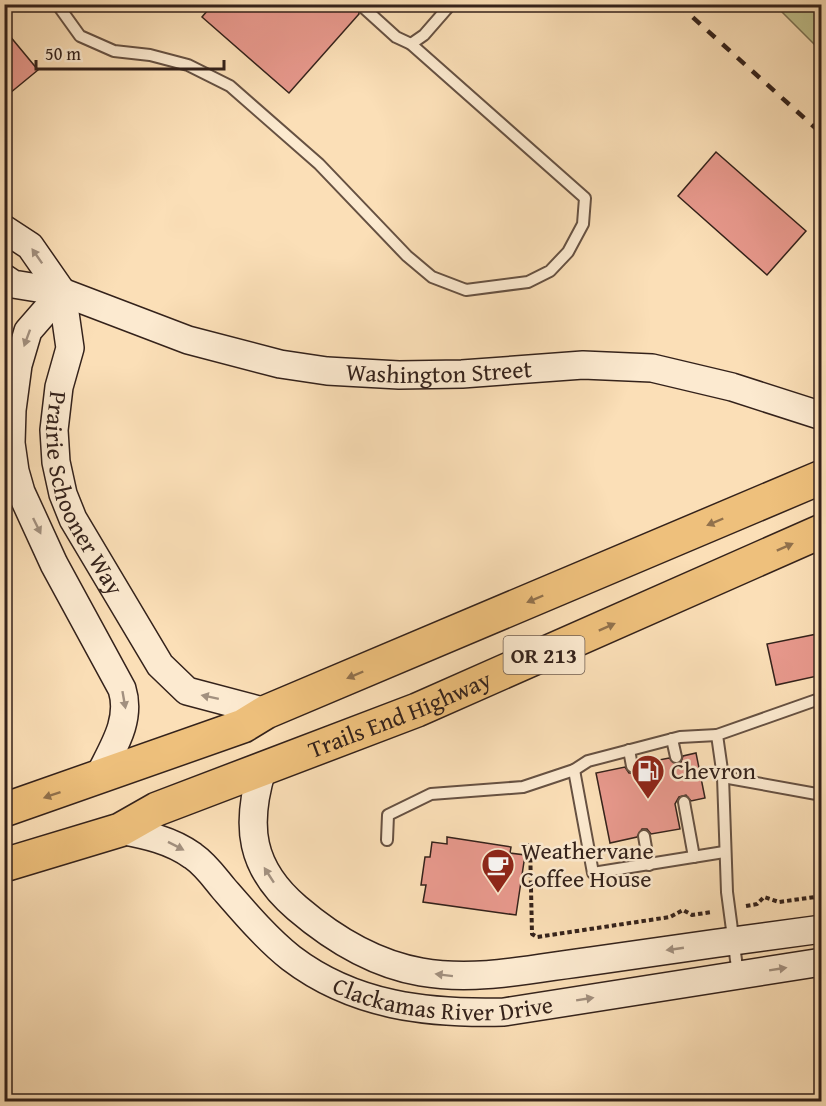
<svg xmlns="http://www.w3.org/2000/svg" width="826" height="1106" font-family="'Gentium Book Plus',serif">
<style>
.green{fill:#c0c18d;stroke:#7a7254;stroke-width:1.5}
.building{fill:#e8998d;stroke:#34221b;stroke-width:1.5}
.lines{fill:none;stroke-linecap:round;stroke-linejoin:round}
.lane-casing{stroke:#665142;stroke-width:14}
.secondary-casing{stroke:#34221b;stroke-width:30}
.highway-casing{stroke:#34221b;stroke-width:36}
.path{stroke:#34221b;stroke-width:4;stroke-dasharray:4.5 3;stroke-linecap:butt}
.lane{stroke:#fcead0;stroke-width:10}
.secondary{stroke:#fcead0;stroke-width:27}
.highway{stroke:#eec07c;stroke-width:33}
.rail{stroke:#34221b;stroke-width:4.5;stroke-dasharray:10 10;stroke-linecap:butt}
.oneway{fill:#a2907f}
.oneway2{fill:#91714c}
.labels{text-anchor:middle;stroke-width:5;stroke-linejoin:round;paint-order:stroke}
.shield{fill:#fcead0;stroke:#705e51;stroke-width:1.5}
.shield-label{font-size:22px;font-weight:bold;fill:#34221b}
.street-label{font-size:24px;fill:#34221b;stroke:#fcead0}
.poi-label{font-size:24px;fill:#34221b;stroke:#fcead0;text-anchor:start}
</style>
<rect width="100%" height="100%" fill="#fbdfb7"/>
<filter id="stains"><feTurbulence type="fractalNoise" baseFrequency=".00333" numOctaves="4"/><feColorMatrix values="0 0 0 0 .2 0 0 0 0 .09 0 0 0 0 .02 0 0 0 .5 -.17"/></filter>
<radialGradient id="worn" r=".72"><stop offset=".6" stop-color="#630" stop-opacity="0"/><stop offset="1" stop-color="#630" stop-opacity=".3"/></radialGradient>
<path class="green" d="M775,5h46v46z"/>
<g class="building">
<path d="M213,4h145l1,10 -70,79 -87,-76z"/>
<path d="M4,29l34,41 -34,28z"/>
<path d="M716,152l90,79 -39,44 -89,-79z"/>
<path d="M822,633v42l-46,10 -9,-41z"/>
<path d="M696,753l9,45 -14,3 -5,-6 -7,2 -4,7 5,25 -29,5 -4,-5h-5l-5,8 -27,6 -14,-70 29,-6 4,6h5l5,-9 30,-6 8,6 4,-2 2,-6z"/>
<path d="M447,837l64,10 -1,6 15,2 -9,60 -93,-13 3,-17h-5l4,-28h5l2,-15 15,2z"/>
</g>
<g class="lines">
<g class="lane-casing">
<g id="lane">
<path d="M57,4l23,32 34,15 36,4 38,10 42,21 89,78 88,92 25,21 34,13 62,-8 22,-11 18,-19 15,-28 2,-26 -174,-154 -15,-7 -32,-29"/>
<path d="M411,44l13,-9 27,-31"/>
<path d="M672,739l4,18"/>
<path d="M629,750l3,16"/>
<path d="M574,770l19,103 131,-21"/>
<path d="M723,777l99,18"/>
<path d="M684,802l10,55"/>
<path d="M644,836l5,29"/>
<path d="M387,840l1,-25 43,-21 92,-7 51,-17 14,-9 92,-24 37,-2"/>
<path d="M738,975l-11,-83 -4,-115 -6,-42 105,-37"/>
</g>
</g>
<g class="secondary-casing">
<g id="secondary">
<path id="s1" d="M4,229l26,17 32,46 8,56 -11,39 -5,43 2,32 7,32 10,25 87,146 27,26 79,21"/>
<path id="s2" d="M4,278l9,6 49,8 126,48 92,24 47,7 72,4 63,-1 121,-9 69,3 80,19 90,29"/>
<path d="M62,292l-34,39 -10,34 -6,45 -1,33 4,28 6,21 33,72 68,125c10,32 -10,60 -24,89"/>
<path d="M262,770c-17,56 -12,98 35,138 35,30 78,56 124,64 57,10 114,-4 171,-11 77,-11 153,-22 230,-32"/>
<path id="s3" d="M120,830c26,5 51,10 73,26 13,9 21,21 31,33 20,23 43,50 67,69 63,48 137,56 213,54l318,-50"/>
</g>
</g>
<g class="highway-casing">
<g id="highway">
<path d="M4,810l239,-84 23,-14 556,-235"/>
<path id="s4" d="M4,865l116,-35 37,-21 260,-99 405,-179"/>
</g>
</g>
<g class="path">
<path d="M530,843l2,91 5,3 133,-20 13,-7 9,5 20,-3"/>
<path d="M746,906l11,-2 7,-7 15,5 43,-6"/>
</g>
<use href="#lane" class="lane"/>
<use href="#secondary" class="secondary"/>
<use href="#highway" class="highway"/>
<path class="rail" d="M678,4l144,130"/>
</g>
<defs><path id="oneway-solid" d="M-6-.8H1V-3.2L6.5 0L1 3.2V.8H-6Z" transform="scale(1.5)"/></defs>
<g class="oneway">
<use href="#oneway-solid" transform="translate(37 256) rotate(-125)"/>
<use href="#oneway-solid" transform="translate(27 338) rotate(110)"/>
<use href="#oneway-solid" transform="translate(37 526) rotate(64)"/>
<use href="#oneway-solid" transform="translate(210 697) rotate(-168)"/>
<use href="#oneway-solid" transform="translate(124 700) rotate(80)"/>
<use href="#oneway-solid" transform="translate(176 846) rotate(27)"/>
<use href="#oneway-solid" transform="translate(269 875) rotate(-123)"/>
<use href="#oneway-solid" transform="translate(675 949) rotate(172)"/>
<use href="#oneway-solid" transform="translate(778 969) rotate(-9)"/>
<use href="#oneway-solid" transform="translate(444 975) rotate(-173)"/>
<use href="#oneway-solid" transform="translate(585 999) rotate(-9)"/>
</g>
<g class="oneway2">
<use href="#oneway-solid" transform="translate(715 522) rotate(157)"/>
<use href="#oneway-solid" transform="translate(785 547) rotate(-24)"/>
<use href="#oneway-solid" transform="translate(535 599) rotate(157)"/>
<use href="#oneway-solid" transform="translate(607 627) rotate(-24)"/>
<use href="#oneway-solid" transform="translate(355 675) rotate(157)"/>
<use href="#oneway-solid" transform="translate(52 795) rotate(161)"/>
</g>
<defs>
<g id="fuel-pin" transform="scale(1.725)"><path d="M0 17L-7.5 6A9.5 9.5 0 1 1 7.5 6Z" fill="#8f2418" stroke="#fcead0"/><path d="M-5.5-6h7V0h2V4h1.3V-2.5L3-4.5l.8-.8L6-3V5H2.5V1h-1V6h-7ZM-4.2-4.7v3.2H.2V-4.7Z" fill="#fff"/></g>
<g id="cafe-pin" transform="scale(1.725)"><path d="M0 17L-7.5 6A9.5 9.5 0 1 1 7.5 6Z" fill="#8f2418" stroke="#fcead0"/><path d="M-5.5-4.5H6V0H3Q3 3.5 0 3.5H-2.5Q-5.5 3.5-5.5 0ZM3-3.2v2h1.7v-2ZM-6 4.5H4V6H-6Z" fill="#fff"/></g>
</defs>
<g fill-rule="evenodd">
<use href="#fuel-pin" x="648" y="771"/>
<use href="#cafe-pin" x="498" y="865"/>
</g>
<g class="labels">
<rect class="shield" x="503.5" y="636" width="81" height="38" rx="4.5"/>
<g class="shield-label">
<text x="544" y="663">OR 213</text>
</g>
<g class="street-label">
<text dy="8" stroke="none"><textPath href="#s2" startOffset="450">Washington Street</textPath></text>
<text dy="8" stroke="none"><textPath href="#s1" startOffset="297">Prairie Schooner Way</textPath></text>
<text dy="8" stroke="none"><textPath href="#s4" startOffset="424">Trails End Highway</textPath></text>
<text dy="8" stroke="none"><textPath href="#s3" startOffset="382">Clackamas River Drive</textPath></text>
</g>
<g class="poi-label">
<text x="671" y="779">Chevron</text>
<text x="521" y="859">Weathervane<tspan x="521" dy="28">Coffee House</tspan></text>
</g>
</g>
<rect width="826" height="1106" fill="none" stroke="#fbdfb7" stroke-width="24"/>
<rect x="6" y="6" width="814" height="1094" fill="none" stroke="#34221b" stroke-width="3"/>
<rect x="12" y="12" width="802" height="1082" fill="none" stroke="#34221b" stroke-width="1.5"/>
<path d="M36 60v9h188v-9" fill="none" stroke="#34221b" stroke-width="3"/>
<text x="45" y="60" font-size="18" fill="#34221b" stroke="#fcead0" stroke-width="4.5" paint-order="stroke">50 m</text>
<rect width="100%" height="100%" filter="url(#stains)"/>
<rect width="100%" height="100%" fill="url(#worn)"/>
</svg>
